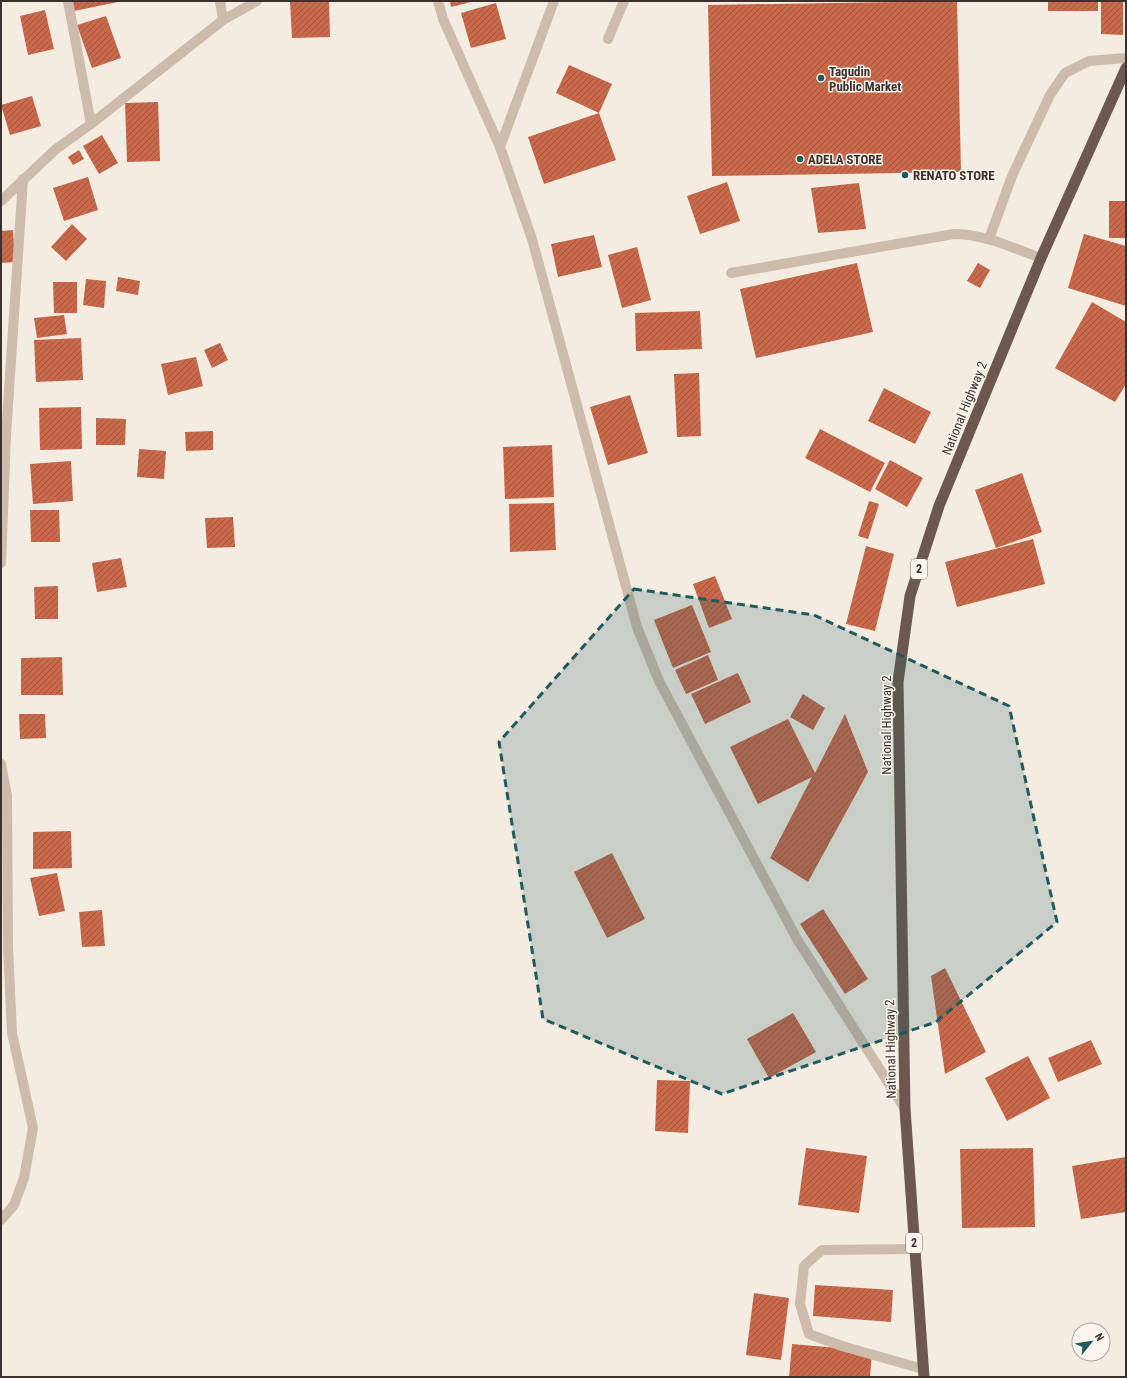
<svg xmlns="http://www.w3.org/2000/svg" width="1127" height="1378" font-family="'Roboto Condensed',sans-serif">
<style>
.building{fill:url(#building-hatch)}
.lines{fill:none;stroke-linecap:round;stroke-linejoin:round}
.service{stroke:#cdbbac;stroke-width:10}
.minor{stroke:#cdbbac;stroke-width:10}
.trunk{stroke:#6c584f;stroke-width:11}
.marked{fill:#1f5a5e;fill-opacity:0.2;stroke:#1f5a5e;stroke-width:3;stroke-dasharray:8 5;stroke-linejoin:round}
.poi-dot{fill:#1f5a5e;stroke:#fbf5ee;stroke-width:1.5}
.labels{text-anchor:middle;stroke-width:3;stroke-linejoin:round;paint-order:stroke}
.shield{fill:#fbf5ee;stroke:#756b66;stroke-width:1}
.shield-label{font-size:12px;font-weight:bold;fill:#3b302b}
.poi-label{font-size:13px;font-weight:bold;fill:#3b302b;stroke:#fbf5ee;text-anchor:start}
.street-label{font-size:13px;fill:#3b302b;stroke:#fbf5ee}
</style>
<defs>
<pattern id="building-hatch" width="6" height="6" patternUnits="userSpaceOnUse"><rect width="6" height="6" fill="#c8694b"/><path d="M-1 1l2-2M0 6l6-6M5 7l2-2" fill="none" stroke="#a4573f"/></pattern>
</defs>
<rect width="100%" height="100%" fill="#f4ebe1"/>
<g class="building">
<path d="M72,1h46v1l-44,9z"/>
<path d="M290,1h39l1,36 -38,1z"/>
<path d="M450,1h21v1l-20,5z"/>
<path d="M957,1l4,171 -249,4 -4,-171z"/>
<rect x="1048" y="1" width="50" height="10"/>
<path d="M1101,1h22v34l-22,-1z"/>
<path d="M496,3l10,36 -35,9 -10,-35z"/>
<path d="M45,10l9,39 -26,6 -8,-39z"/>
<path d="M106,16l15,42 -29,10 -15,-43z"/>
<path d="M569,65l43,19 -13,29 -43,-20z"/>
<path d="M32,96l9,30 -31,9 -9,-30z"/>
<path d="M158,102l2,59 -33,1 -2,-59z"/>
<path d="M599,113l17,47 -72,24 -16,-47z"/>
<path d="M102,135l16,28 -19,11 -16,-28z"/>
<path d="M79,150l5,9 -11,6 -5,-8z"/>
<path d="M88,177l10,33 -34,11 -11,-33z"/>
<path d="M727,182l13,39 -40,13 -13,-38z"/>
<path d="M859,183l7,46 -48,4 -7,-45z"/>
<rect x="1109" y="201" width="17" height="37"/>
<path d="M72,224l15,15 -21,22 -15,-14z"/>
<path d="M13,230l2,32 -14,1v-32z"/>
<path d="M1084,234l42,12v60l-58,-18z"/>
<path d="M594,235l8,32 -44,10 -7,-33z"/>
<path d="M637,247l14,53 -29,8 -14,-53z"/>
<path d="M857,263l16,69 -117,26 -16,-69z"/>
<path d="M978,263l12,7 -10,18 -13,-7z"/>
<path d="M118,277l22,4 -2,14 -22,-4z"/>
<path d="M86,279l20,2 -2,27 -21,-3z"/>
<path d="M53,282h24v31h-23z"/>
<path d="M1092,302l34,20v62l-11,18 -60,-34z"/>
<path d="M700,311l2,38 -66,2 -1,-38z"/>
<path d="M64,315l3,19 -30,4 -3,-20z"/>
<path d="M81,338l2,42 -47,2 -2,-42z"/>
<path d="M220,343l8,17 -16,8 -8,-18z"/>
<path d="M196,357l7,29 -35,9 -7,-31z"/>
<path d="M699,373l2,63 -24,1 -3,-63z"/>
<path d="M884,388l47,24 -16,32 -47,-23z"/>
<path d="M630,395l18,58 -40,12 -18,-58z"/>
<path d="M81,407l1,42 -42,1 -1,-42z"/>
<path d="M96,418l30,1 -1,26h-29z"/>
<path d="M820,429l65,34 -15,29 -65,-34z"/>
<path d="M213,431v19l-27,1 -1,-19z"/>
<path d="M552,445l2,52 -49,2 -2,-52z"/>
<path d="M139,449l27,2 -2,28 -27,-2z"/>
<path d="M890,460l33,18 -16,29 -32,-18z"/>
<path d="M71,461l2,40 -40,3 -3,-40z"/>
<path d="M1022,473l20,59 -46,16 -21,-58z"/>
<path d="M869,501l10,3 -11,35 -10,-3z"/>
<path d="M554,503l2,47 -46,2 -1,-48z"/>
<path d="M30,510h29l1,32h-29z"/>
<path d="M233,517l2,30 -28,1 -2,-30z"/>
<path d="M1033,539l12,45 -88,23 -12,-45z"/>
<path d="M866,546l28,8 -19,77 -29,-7z"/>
<path d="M121,558l6,29 -30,5 -5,-29z"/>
<path d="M715,576l17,43 -23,9 -16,-44z"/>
<path d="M58,586v33h-23l-1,-32z"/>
<path d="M692,605l19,47 -38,16 -19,-48z"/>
<path d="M708,655l10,25 -32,14 -11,-24z"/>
<path d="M62,657l1,38h-42v-37z"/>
<path d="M738,673l13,29 -46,22 -14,-30z"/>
<path d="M803,694l22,14 -12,22 -23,-13z"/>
<path d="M19,714h26l1,24 -26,1z"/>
<path d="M845,714l23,58 -60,110 -38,-24 42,-81 -54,27 -28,-57 58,-28 27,54z"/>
<path d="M71,831l1,37 -39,1v-37z"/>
<path d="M612,853l33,66 -38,19 -33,-66z"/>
<path d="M57,873l8,38 -26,5 -9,-38z"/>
<path d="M823,909l45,70 -23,15 -45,-70z"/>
<path d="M102,910l3,36 -23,1 -3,-35z"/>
<path d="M945,968l41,84 -41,22 -14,-98z"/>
<path d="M793,1013l23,39 -47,26 -22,-39z"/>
<path d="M1091,1040l11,24 -44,18 -10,-24z"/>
<path d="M1028,1056l22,42 -43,23 -22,-43z"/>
<path d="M657,1080l33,1 -2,52 -33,-2z"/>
<path d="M806,1148l61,8 -8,57 -61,-8z"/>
<path d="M1033,1148l2,79 -73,1 -2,-79z"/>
<path d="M1126,1157v55l-45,7 -9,-53z"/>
<path d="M815,1285l78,5 -2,32 -78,-6z"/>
<path d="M754,1293l35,5 -8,62 -35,-5z"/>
<path d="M792,1344l80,7 -2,26h-81z"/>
</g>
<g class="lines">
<g class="service">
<path d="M989,239l23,-63 38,-81 15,-22 24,-12 37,-3"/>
<path d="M731,273l223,-39c31,0 59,14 87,24"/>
<path d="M915,1249l-93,1 -18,16 -4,38 9,30 33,12 81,23"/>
</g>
<g class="minor">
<path d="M68,1l23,123"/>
<path d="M220,1l3,19"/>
<path d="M438,1l5,18 57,128 32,92 105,388 22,54 138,258 108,170"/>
<path d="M608,39l16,-38"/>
<path d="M500,147l54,-146"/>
<path d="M1,201l55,-52 35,-25 132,-104 34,-19"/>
<path d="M1,563l5,-127 17,-257"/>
<path d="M1,764l6,32 1,151 4,86 21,95 -9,50 -10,27 -13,15"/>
</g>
<path class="trunk" d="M924,1377l-19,-268 -7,-427 12,-86 29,-90 102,-248 85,-190"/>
</g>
<path class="marked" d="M634,589l180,26 195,91 48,216 -121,100 -214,72 -179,-75 -44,-277z"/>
<g class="poi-dot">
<circle cx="821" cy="78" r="4"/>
<circle cx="800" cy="159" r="4"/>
<circle cx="905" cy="175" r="4"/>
</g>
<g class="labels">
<g class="shield">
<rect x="911" y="559" width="16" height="20" rx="3"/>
<rect x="906" y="1233" width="16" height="20" rx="3"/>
</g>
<g class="shield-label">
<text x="919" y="573">2</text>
<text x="914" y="1247">2</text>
</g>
<g class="poi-label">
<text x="829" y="76">Tagudin<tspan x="829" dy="15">Public Market</tspan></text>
<text x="808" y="164">ADELA STORE</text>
<text x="913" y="180">RENATO STORE</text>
</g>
<g class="street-label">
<text transform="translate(964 408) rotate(-68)" y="5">National Highway 2</text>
<text transform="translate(886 725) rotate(-90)" y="5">National Highway 2</text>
<text transform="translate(890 1049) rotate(-91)" y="5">National Highway 2</text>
</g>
</g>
<rect width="1127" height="1378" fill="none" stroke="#3b302b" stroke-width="4"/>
<g transform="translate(1091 1342) rotate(60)"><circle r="19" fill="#fbf5ee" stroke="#aea6a0"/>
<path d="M0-3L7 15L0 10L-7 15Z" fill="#1f5a5e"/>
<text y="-6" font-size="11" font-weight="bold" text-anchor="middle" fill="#3b302b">N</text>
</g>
</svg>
